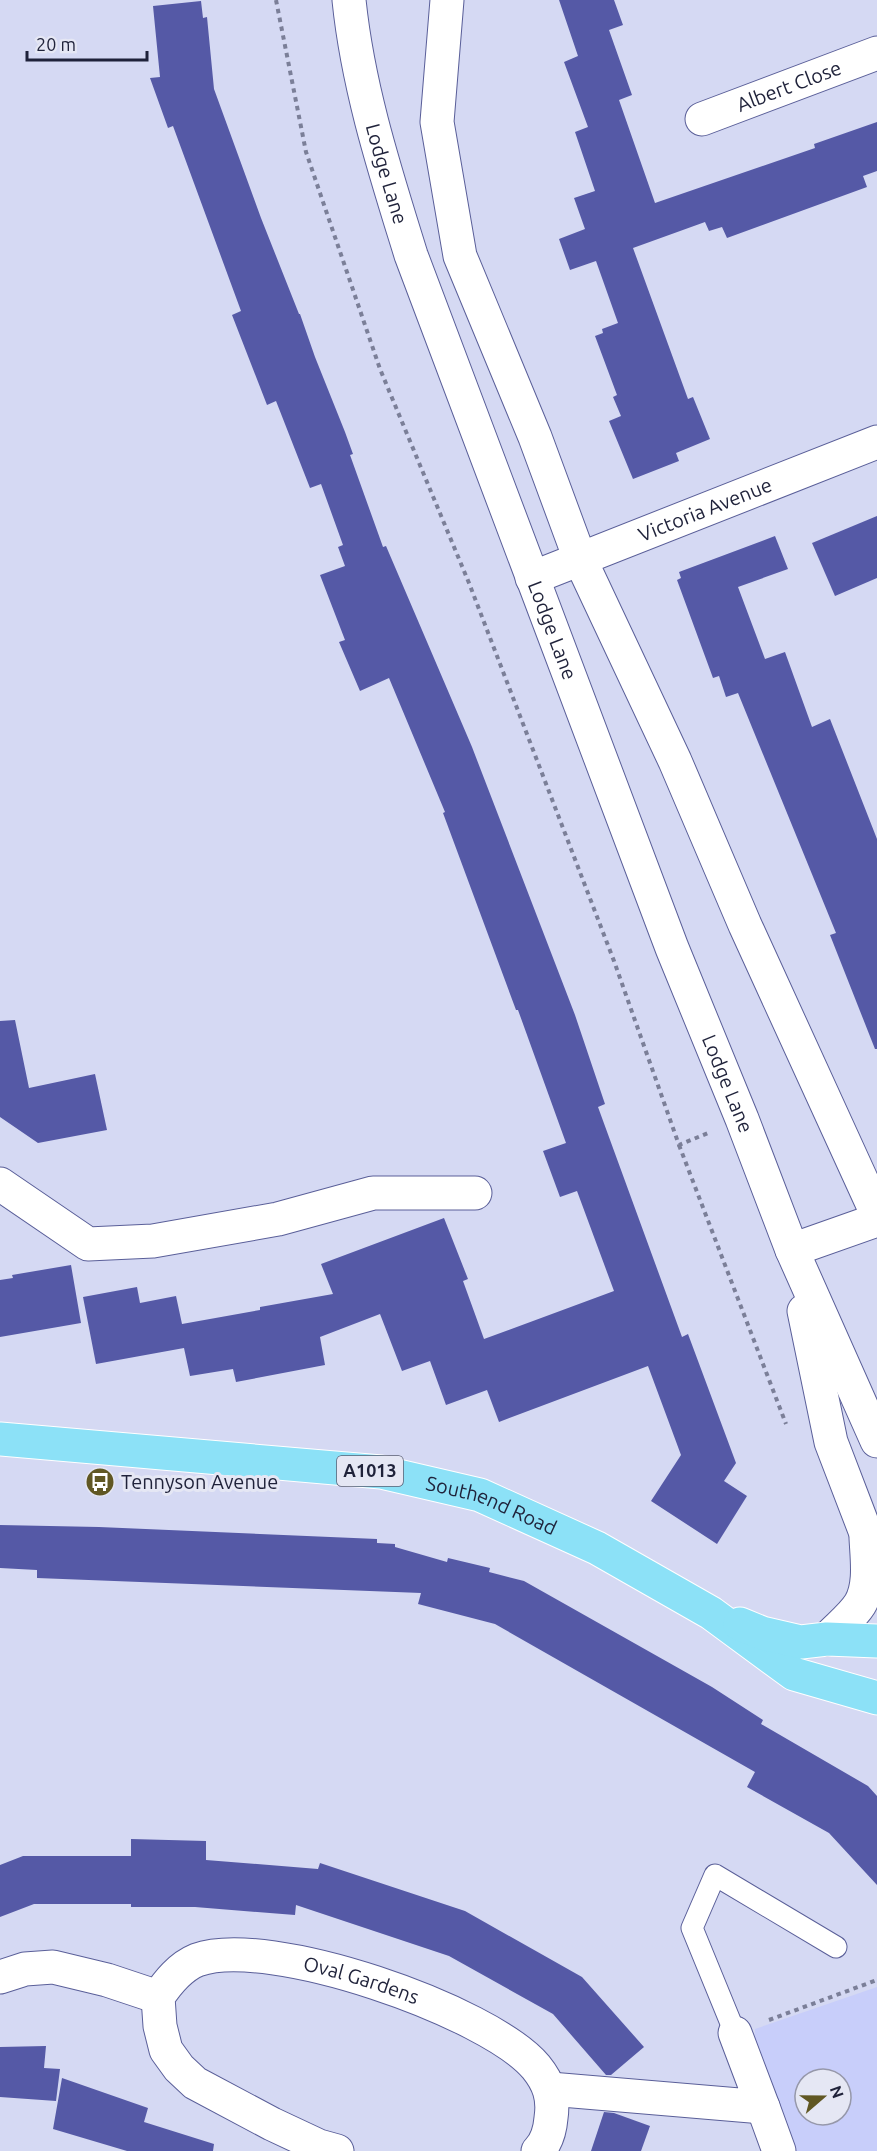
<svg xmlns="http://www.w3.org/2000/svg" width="877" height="2151" font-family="Ubuntu,sans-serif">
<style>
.built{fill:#c8cefa;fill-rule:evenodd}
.building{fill:#5559a6}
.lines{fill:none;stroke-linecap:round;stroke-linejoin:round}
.service-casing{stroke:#5a5f99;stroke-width:23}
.minor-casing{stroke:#5a5f99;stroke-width:35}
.tertiary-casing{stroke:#5a5f99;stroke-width:35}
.primary-casing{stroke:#fff;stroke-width:35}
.path{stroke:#7b7f98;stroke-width:4;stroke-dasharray:4.5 4.5;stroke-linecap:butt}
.service{stroke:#fff;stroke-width:21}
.minor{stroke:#fff;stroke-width:33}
.tertiary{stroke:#fff;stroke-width:33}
.primary{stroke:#8ce1f7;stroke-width:33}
.labels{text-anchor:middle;stroke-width:6;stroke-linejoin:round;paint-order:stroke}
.shield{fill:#e5e7f4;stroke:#5a5d72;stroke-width:1.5}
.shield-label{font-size:18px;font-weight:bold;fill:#1f223a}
.street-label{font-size:20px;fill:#1f223a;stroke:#e5e7f4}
.poi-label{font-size:20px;fill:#1f223a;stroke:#e5e7f4;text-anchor:start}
</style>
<rect width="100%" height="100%" fill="#d5d9f3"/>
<path class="built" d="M877,1987v164h-107l-17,-47 2,-75zM805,2079h36v36h-36z"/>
<g class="building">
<path d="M559,0h55l9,25 -14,5 23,65 -13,5 36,103 160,-55 -1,-4 63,-22v49l-14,5 4,11 -140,51 -5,-11 -13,4 -4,-9 -72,26 55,151 5,-2 17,42 -34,14 3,8 -46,18 -24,-58 12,-5 -8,-19 4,-2 -22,-59 8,-3 -1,-4 16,-6 -22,-62 -26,9 -11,-31 26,-10 -11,-31 21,-7 -20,-59 13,-5 -24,-65 14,-6z"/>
<path d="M201,1l2,17 4,-1 7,72 47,129 38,96h1l15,43 30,75 8,22 -3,1 33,92 3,-1 86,201 103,268 30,89 -7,3 84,230 6,-3 48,129 -12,18 23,15 -30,48 -66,-43 30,-46 -33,-89 -149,56 -12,-32 -41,15 -16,-44 -28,10 -22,-57 -60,23 5,28 -89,17 -3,-13 -43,7 -6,-28 -88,16 -13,-67 54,-10 3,16 36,-7 6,28 78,-14v-3l73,-13 -12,-30 123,-46 24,61 -5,2 21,58 130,-48 -37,-100 -17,6 -17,-46 23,-8 -48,-133h-2l-73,-197 2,-1 -56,-134 -29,13 -21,-49 6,-2 -25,-65 25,-9 -7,-19 5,-2 -22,-61 -11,4 -34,-87 -9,4 -35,-90 9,-4 -68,-185 -5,2 -18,-50 10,-1 -7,-71z"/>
<path d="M877,516v62l-42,18 -23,-53z"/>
<path d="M775,536l13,33 -50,18 27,72 20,-7 27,75 18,-8 47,120v210h-2l-45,-114 6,-2 -98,-240 -12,4 -7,-21 -6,2 -36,-98 4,-2 -2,-6z"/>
<path d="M15,1020l14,68 66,-14 12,56 -69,13 -38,-26v-96z"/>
<path d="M71,1265l10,58 -81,14v-57l13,-2 -1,-3z"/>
<path d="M0,1525l99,2 278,12v4l18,1v3l52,15 1,-4 42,10 -1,4 35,9 188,106 51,33 -2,4 107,62 9,10v89l-48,-52 -82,-46 8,-15 -260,-148 -77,-20 3,-11 -384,-15v-8l-37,-2z"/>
<path d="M131,1839l75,2v19l112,9 2,-6 145,48 117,66 62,70 -33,28h-5l-53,-61 -104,-58 -153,-51 -1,10 -100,-8h-64v-3h-97l-34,13v-52l23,-9h108z"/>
<path d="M46,2046l-2,22 16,1 -4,32 -56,-4v-50z"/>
<path d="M62,2078l86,30 -4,14 70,22 -1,7h-86l-74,-22z"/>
<path d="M604,2112l10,1 36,13 -9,25h-50z"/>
</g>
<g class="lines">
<g class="service-casing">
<path id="service" d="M735,2033l-43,-105 23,-53 121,72"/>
</g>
<g class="minor-casing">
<g id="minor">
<path d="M447,0l-10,122 23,134 75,181 45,122 95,202 70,164 132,289"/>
<path id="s1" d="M702,119l175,-66"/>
<path id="s2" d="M532,578l345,-136"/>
<path d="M0,1184l88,60 65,-3 125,-22 95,-26h102"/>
<path d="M792,1250l85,-30"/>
<path d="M0,1977l25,-8 28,-2 54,13 51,17"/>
<path d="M550,2089l213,18 -28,-74"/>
<path d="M763,2107l16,44"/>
<path id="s3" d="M337,2151l-18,-5 -47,-22 -77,-41 -16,-15 -13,-18 -6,-24 -2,-29c10,-15 22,-30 39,-37 71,-26 292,51 339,107 13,16 18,31 15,51 -1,12 -4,24 -13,33"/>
</g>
</g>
<g class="tertiary-casing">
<g id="tertiary">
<path id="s4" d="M349,0c9,88 36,171 62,255l261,693 70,171 50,131 85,191"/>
<path d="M804,1311l27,131 46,120"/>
<path d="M827,1639c10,-11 25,-22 33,-35 11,-19 7,-45 6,-66"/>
</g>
</g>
<g class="primary-casing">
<g id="primary">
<path id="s5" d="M0,1439l381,33 99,23 117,53 114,65 83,61 83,24"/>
<path d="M740,1624l22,9 39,9 26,-3 50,2"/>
</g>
</g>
<g class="path">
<path d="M276,0l30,152 74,217 89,214 145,378 65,184 29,-12"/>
<path d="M679,1145l107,279"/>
<path d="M769,2020l108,-40"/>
</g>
<use href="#service" class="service"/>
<use href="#minor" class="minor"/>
<use href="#tertiary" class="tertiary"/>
<use href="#primary" class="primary"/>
</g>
<defs>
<g id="bus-disc" transform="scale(1.5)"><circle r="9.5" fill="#605723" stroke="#e5e7f4"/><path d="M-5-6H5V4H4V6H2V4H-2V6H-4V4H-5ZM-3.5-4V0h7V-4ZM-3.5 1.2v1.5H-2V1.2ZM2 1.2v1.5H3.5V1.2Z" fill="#fff"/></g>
</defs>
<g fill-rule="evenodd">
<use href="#bus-disc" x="100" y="1482"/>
</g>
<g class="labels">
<rect class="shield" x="337" y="1456" width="66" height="30" rx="4.5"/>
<g class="shield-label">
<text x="370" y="1477">A1013</text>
</g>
<g class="street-label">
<text dy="7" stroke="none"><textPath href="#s1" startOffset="93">Albert Close</textPath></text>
<text dy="7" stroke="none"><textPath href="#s4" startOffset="178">Lodge Lane</textPath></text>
<text dy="7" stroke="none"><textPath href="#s2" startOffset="186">Victoria Avenue</textPath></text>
<text dy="7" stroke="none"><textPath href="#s4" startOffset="664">Lodge Lane</textPath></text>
<text dy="7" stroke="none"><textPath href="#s4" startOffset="1150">Lodge Lane</textPath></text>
<text dy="7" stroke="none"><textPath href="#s5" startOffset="498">Southend Road</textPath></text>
<text dy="7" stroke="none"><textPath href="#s3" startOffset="478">Oval Gardens</textPath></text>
</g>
<g class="poi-label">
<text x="121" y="1489">Tennyson Avenue</text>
</g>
</g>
<g transform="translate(823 2097) rotate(70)"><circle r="28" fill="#e5e7f4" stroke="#9698aa" stroke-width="1.5"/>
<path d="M0-4.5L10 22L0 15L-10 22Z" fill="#605723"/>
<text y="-9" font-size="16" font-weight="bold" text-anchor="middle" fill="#1f223a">N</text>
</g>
<path d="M27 51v9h120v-9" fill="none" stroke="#1f223a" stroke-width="3"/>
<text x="36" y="51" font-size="18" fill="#1f223a" stroke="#e5e7f4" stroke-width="4.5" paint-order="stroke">20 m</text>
</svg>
